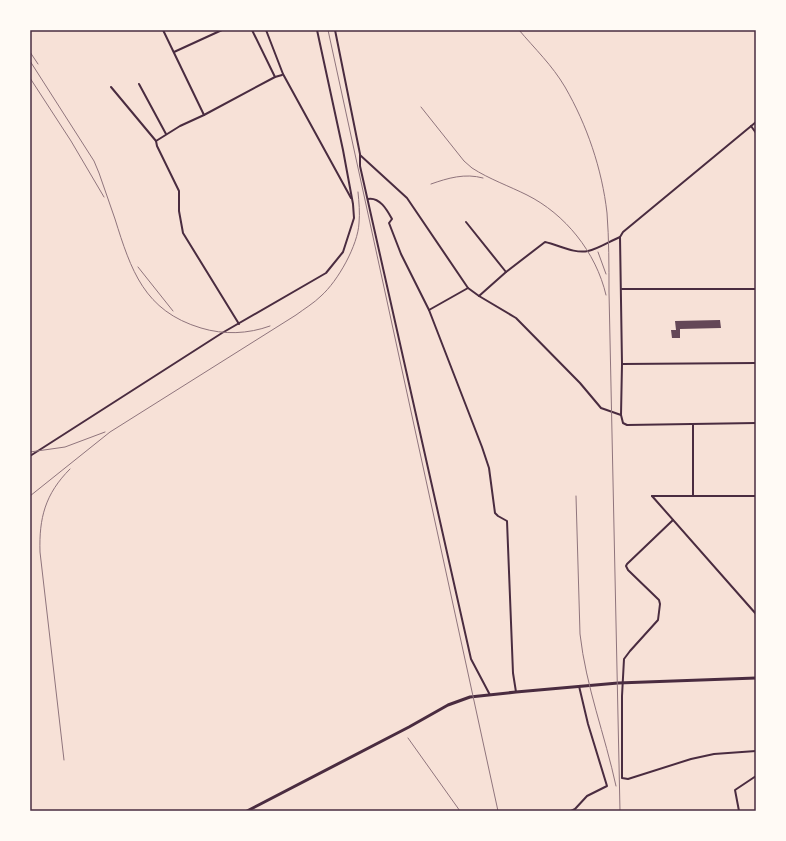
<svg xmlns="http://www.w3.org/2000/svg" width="786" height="841" font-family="'Nunito Sans',sans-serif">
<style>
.building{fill:#644757}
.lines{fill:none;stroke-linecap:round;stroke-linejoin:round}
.minor{stroke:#4a2c40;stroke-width:2}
.secondary{stroke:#4a2c40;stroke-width:3}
.rail{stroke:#8f747c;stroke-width:1}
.neatline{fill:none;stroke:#4a2c40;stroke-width:1.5}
</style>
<rect width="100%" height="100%" fill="#f7e1d7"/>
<path class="building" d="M720,320l1,8 -41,1v9h-8l-1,-8h5l-1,-9z"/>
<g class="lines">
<g class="minor">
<path d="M163,30l41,85"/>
<path d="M252,30l23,47"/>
<path d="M266,30l17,44 68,124"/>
<path d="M335,30l25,124v12l111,493 19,36"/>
<path d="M174,52l48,-22"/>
<path d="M139,84l27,50"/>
<path d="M111,87l45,54 1,5 22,45v20l4,22 56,91"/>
<path d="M756,122l-133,110 -3,5 2,127 -1,51 2,8 4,2 129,-2"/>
<path d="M751,126l5,7"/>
<path d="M156,141l24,-15 24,-11 71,-38 7,-2"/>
<path d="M360,155l47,43 61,90 11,8 37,22 64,65 21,25 20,7"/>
<path d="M368,199c12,-2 19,11 24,20l-3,4 12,31 28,56 53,137 7,21 6,45 3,3 9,5 6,152 3,19"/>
<path d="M466,222l40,50"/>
<path d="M622,289h134"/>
<path d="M479,296l27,-24 39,-30c14,3 29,12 43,9 10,-2 22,-10 32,-14"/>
<path d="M429,310l39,-22"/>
<path d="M622,364l134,-1"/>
<path d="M693,424v72"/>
<path d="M30,456l192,-123 104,-60 17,-21 11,-34 -1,-14 -10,-54 -26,-120"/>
<path d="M652,496l104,118"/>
<path d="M652,496h104"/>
<path d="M673,520l-46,44 -1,2 2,4 31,30 1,4 -2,16 -28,31 -6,8 -2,37v82l6,1 63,-20 23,-5 42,-3"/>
<path d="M571,811l4,-2 12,-13 20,-10 -19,-62 -9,-38"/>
<path d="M739,811l-4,-21 21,-14"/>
</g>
<path class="secondary" d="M247,811l162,-84 39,-22 22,-8 46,-5 102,-9 138,-5"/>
<g class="rail">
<path d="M328,30l170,781"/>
<path d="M519,30c16,19 33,35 46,57 22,38 37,82 42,126 2,26 2,53 2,79l11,519"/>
<path d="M30,52l8,12"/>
<path d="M30,61l64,100 5,12c5,15 11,31 16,46 16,51 29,92 86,109 23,7 47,6 69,-2"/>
<path d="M30,78l41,63 33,56"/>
<path d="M421,107l43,54 8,7c17,11 37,18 55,27 38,19 69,57 79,100"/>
<path d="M431,184c17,-6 34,-11 52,-6"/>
<path d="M598,252l8,22"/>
<path d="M138,267l35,44"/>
<path d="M30,452l35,-5 40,-15"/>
<path d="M30,496l80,-64 186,-117c8,-6 18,-12 25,-19 17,-15 37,-51 38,-73 1,-10 0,-21 -1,-31"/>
<path d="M576,496l4,138c6,53 25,101 36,152"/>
<path d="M408,738l52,73"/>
<path d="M64,760l-24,-208c-1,-34 5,-58 30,-83"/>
</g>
</g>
<rect width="786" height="841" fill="none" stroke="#fffaf5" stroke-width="62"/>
<rect x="31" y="31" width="724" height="779" class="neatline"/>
</svg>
